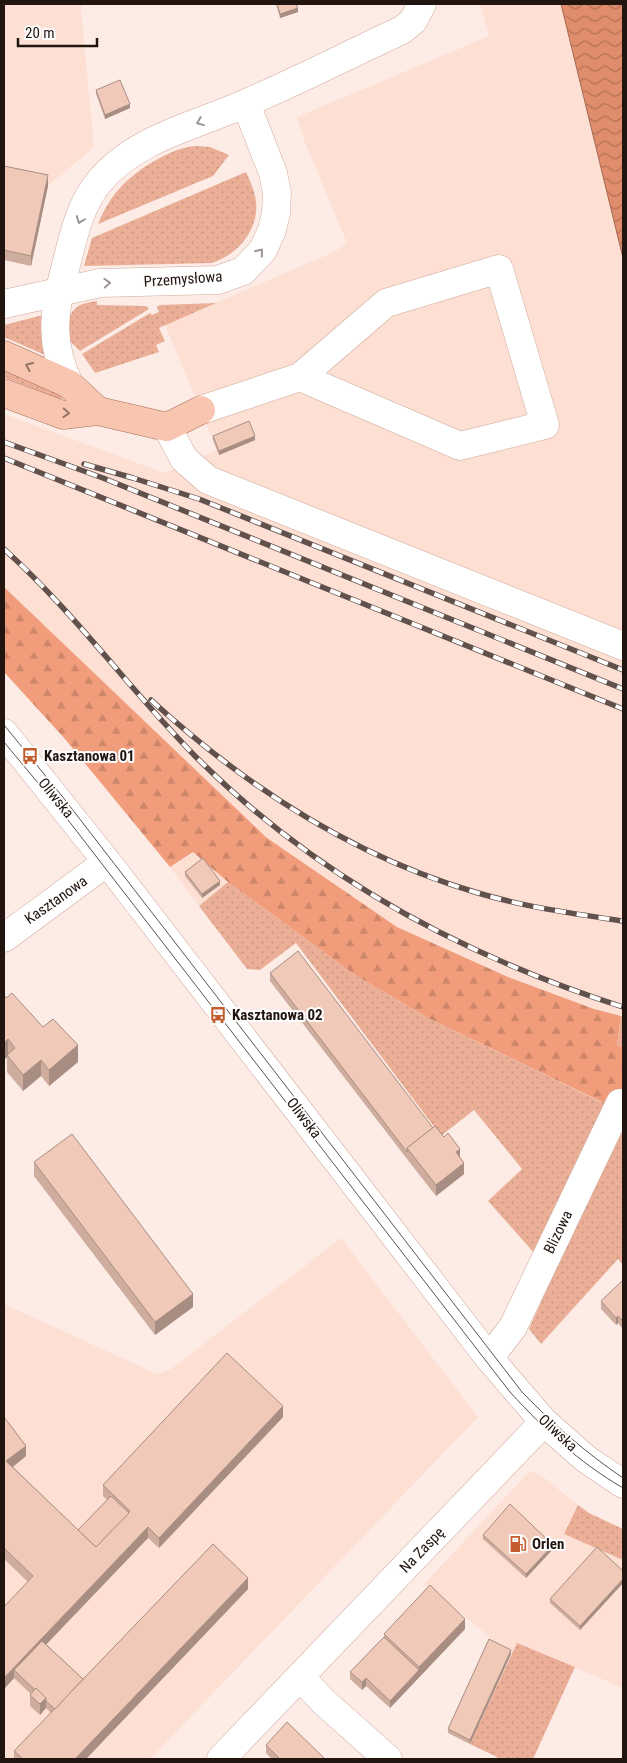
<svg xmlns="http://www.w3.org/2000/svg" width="627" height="1763" font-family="'Roboto Condensed',sans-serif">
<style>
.built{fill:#fddfd4}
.grass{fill:url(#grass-dots)}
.forest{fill:url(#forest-firs)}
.water{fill:url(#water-waves);stroke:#a66950}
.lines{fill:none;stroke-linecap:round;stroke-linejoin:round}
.minor-casing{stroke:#cfa99a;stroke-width:29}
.major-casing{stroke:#a96e56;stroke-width:29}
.minor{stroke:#fff;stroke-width:28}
.major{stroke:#f7c5b0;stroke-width:28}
.tram{stroke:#60514c;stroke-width:1}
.rail-casing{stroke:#60514c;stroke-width:5.5}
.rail{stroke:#fefefe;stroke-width:4;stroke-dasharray:11;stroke-linecap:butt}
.wall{fill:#cead9f}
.shaded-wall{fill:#a88d82}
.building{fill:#f0c9b9;stroke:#a88d82}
.oneway{stroke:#9c9593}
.oneway2{stroke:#977568}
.labels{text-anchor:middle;stroke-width:4;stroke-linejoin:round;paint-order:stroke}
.street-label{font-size:15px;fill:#22140f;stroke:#fefefe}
.poi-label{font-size:15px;font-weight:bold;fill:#22140f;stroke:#fefefe;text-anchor:start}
</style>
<defs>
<pattern id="grass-dots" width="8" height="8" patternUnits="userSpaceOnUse" patternTransform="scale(1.25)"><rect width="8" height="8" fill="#ebaf98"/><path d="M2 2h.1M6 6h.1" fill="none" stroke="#c99682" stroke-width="1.8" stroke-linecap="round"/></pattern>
<pattern id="forest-firs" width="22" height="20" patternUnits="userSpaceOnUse" patternTransform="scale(1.25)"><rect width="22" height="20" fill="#f19d7c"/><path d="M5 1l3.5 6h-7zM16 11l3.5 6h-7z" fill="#ce866a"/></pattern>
<pattern id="water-waves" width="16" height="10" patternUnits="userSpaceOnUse" patternTransform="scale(1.25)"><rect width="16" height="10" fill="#df8d6c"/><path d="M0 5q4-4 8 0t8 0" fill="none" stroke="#b47257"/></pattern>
</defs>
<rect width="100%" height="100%" fill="#fdece6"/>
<g class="built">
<path d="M4,4h79l-2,5 13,138 -46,39 -44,-10z"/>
<path d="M480,4h81l62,254v789l-6,-2 3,-29 -26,-7 -87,-32 -110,-50 -130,-89 -263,-251v-173l161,59 52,-23 -52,-125 171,-74 11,-8 -43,-103 -7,-23 192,-81z"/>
<path d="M193,852l35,30 -29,24 -29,-39z"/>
<path d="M341,1238l137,179 -328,342h-146v-455l153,70 14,-5z"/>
<path d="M530,1471l12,5 36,29 -14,29 59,26v128l-105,-45 -7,11 -87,-70z"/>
</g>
<g class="grass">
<path d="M196,146l14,1 19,8 -16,21 -115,48c13,-31 29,-47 58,-64 13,-7 25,-13 40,-14z"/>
<path d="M246,172c4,9 9,19 10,30 3,28 -19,54 -45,61l-127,3 8,-28z"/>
<path d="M97,301v4l49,1 3,3 -69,42 -14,-14c3,-24 5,-33 31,-36z"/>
<path d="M216,303l-57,25 6,13 -9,4 3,7 -64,21 -13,-19 68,-41 2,2 7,-3 -2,-5 3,-2z"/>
<path d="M47,314l-2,41 -41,-18v-12z"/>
<path d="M4,369l62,28 -6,2 -56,-22z"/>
<path d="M228,882l127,93 75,44 171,83h8l-74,152 -47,-53 34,-32 -48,-59 -33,26 -145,-193 -36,27 -13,-1 -48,-63z"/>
<path d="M621,1016l2,1v30l-6,-2z"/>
<path d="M623,1118v147l-5,-6 -77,85 -12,-15z"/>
<path d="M578,1505l11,8 34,16v31l-59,-26z"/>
<path d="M517,1643l58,24 -42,92h-32l-31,-15z"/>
</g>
<path class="forest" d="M4,587l263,251 130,89 111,50 86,32 27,7 -4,29 6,2v57l-21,-2 -172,-83 -75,-44 -127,-93 -35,-30 -23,15 -105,-128 -61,-67z"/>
<path class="water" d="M561,4h62v254z"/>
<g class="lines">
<g class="minor-casing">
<g id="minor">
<path d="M4,304l96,-21 118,-3 25,-9 20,-21 9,-20 4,-17 1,-20 -4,-20 -27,-69"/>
<path d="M69,384c-19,-40 -16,-69 -5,-111 8,-30 14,-66 35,-91 36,-44 96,-56 145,-78 54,-23 106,-50 158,-74l11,-9 9,-17"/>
<path d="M201,410l99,-33 160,69 85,-21 -46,-156 -113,34 -86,74"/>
<path d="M167,427l17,32 24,21 415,166"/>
<path d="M4,733l103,129 382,496 55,64 42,37 37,25"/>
<path d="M4,938l103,-76"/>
<path d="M489,1358l24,-31 107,-224"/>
<path d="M300,1677l25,26 63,56"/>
<path d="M221,1759l323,-337"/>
</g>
</g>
<g class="major-casing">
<g id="major">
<path d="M4,355l65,29 29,27"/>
<path d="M4,393l59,22 35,-4 69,16 34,-17"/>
</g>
</g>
<use href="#minor" class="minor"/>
<use href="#major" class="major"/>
<g class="tram">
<path d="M4,725l58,71 460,596c32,33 63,60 101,86"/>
<path d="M4,742l54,65 452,585c36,39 67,69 113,96"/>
</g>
<g class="rail-casing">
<g id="rail">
<path d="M4,442l99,36 520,211"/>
<path d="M4,458l619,251"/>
<path d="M84,464l49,14 66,21 424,171"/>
<path d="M4,549c70,63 126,141 192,208 120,120 267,199 427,250"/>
<path d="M151,700c95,87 203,157 327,193 47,14 97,21 145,28"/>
</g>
</g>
<use href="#rail" class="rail"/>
</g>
<g class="wall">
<path d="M276,4h20l2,8 -18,6z"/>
<path d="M96,90l34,18 -25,11 -9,-25z"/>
<path d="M4,166l44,20 -17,80 -27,-6z"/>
<path d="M213,436l42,4 -36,15 -6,-15z"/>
<path d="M185,872l35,13 -18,13 -17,-22z"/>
<path d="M270,973l163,155 27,30 4,16 -28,22 -29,-37 -137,-178z"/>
<path d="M6,998l37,29 35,35 -29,24 -8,-10 -18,15 -16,-19z"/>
<path d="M34,1162l159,145 -38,28 -121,-159z"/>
<path d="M623,1280v49l-5,-6 -2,2 -15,-16v-8z"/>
<path d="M4,1417l22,39 -13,11 65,63 29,-30 -4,-4v-11l180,-68 -124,131 -11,-10 -102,106 37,35 165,-90 -162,170h-72v-8l37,-38 -5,-5 -6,7 -10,-9v-11l1,-1 -17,-16 -10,11 24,-107 -24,-23z"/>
<path d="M483,1535l70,14 -27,29 -43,-39z"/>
<path d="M623,1571v12l-43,47 -30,-27v-4z"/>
<path d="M465,1629l-75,79 -24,-22 -4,4 -12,-11v-7l34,-35v-3z"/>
<path d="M511,1654l-41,90 -22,-11v-4z"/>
<path d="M266,1745l58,14h-52l-6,-6z"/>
</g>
<g class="shaded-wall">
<path d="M298,8v4l-18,6v-4z"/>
<path d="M130,104v4l-25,11v-4z"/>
<path d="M48,175v11l-17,80v-10z"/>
<path d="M255,436v4l-36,15v-4z"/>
<path d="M220,881v4l-18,13v-4z"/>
<path d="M8,1039v17l-1,-1v2l-3,3v-17z"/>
<path d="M78,1045v17l-29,24v-16z"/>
<path d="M41,1060v16l-18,15v-16z"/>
<path d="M460,1149v10l-4,-7z"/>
<path d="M464,1163v11l-28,22v-11z"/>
<path d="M193,1294v13l-38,28v-13z"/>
<path d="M618,1316v7l-2,2v-7z"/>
<path d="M283,1406v11l-124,131v-10z"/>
<path d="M26,1446v10l-20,16v-11z"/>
<path d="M148,1527v11l-130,136 -4,-4v8l-10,11v-11z"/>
<path d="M553,1545v4l-27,29v-4z"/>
<path d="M248,1578v11l-162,170h-11z"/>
<path d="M623,1579v4l-43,47v-4z"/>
<path d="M465,1619v10l-75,79v-7l29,-31v-3z"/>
<path d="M511,1650v4l-41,90v-4z"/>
<path d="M366,1678v8l-4,4v-8z"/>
<path d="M46,1698v10l-6,7v-11z"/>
</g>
<g class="building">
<path d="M277,4h19l2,4 -18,6z"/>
<path d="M120,80l10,24 -25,11 -9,-25z"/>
<path d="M4,166l44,9 -17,81 -27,-6z"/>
<path d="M249,421l6,15 -36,15 -6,-15z"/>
<path d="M203,858l17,23 -18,13 -17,-22z"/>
<path d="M298,951l135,177 -26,20v4l-137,-179z"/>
<path d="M12,993l31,34 10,-8 25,26 -29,25 -8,-10 -18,15 -16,-20 8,-7 -7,-9 -4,4v-48l2,3z"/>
<path d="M435,1126l9,11 4,-4 12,16 -4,3 8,11 -28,22 -29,-37z"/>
<path d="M72,1134l121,160 -38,28 -121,-160z"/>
<path d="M623,1280v41l-5,-5 -2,2 -15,-17z"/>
<path d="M227,1353l56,53 -124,132 -11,-11 -144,151v-71l29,-31 -29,-28v-131l22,29 -20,15 90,86 34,-36 -27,-26z"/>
<path d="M111,1496l18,17 -33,34 -18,-17z"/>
<path d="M510,1504l43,41 -27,29 -43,-39z"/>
<path d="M213,1544l35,34 -173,181h-52l-9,-8z"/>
<path d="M597,1547l26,24v8l-43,47 -30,-27z"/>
<path d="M430,1585l35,34 -46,48 -35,-33z"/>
<path d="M384,1637l35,33 -29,31 -24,-23 -4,4 -12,-10z"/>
<path d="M489,1639l22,11 -41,90 -22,-11z"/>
<path d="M42,1641l41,38 -28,30 -9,-8v-3l-10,-10 -1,2 -21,-20z"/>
<path d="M36,1688l10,10 -6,6 -10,-9z"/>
<path d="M287,1722l37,36 -1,1h-43l-14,-14z"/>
</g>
<defs><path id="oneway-chevron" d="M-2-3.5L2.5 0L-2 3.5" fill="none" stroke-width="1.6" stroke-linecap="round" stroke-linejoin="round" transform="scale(1.25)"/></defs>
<g class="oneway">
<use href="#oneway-chevron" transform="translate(200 122) rotate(158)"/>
<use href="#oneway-chevron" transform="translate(80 220) rotate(111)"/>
<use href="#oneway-chevron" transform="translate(260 252) rotate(-51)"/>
<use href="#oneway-chevron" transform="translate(107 283) rotate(-3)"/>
</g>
<g class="oneway2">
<use href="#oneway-chevron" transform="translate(29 366) rotate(-156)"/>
<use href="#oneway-chevron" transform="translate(66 413) rotate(3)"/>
</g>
<defs>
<g id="bus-bare" transform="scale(1.35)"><path d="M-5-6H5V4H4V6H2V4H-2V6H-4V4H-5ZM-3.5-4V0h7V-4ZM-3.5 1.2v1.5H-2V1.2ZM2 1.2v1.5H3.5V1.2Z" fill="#c35d30" stroke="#fefefe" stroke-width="2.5" paint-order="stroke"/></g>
<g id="fuel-bare" transform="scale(1.35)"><path d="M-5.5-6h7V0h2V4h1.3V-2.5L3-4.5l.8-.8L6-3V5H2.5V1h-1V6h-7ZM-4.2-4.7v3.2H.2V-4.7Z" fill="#c35d30" stroke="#fefefe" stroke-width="2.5" paint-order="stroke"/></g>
</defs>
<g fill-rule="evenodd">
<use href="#bus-bare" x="30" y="756"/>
<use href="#bus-bare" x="218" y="1015"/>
<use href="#fuel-bare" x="518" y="1544"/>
</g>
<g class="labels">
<g class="street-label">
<text transform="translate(183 279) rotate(-4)" y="5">Przemysłowa</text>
<text transform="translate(56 798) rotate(51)" y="5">Oliwska</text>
<text transform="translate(56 900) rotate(-35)" y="5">Kasztanowa</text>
<text transform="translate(304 1118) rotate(53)" y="5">Oliwska</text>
<text transform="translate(558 1232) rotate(-64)" y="5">Blizowa</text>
<text transform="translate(558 1433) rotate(43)" y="5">Oliwska</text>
<text transform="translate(422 1550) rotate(-46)" y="5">Na Zaspę</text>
</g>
<g class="poi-label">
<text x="44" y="761">Kasztanowa 01</text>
<text x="232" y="1020">Kasztanowa 02</text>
<text x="532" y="1549">Orlen</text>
</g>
</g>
<rect width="627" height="1763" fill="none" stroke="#22140f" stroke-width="10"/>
<path d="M18 38v8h79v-8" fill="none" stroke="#22140f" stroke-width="2.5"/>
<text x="25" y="38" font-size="15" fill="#22140f" stroke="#fefefe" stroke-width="4" paint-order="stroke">20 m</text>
</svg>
